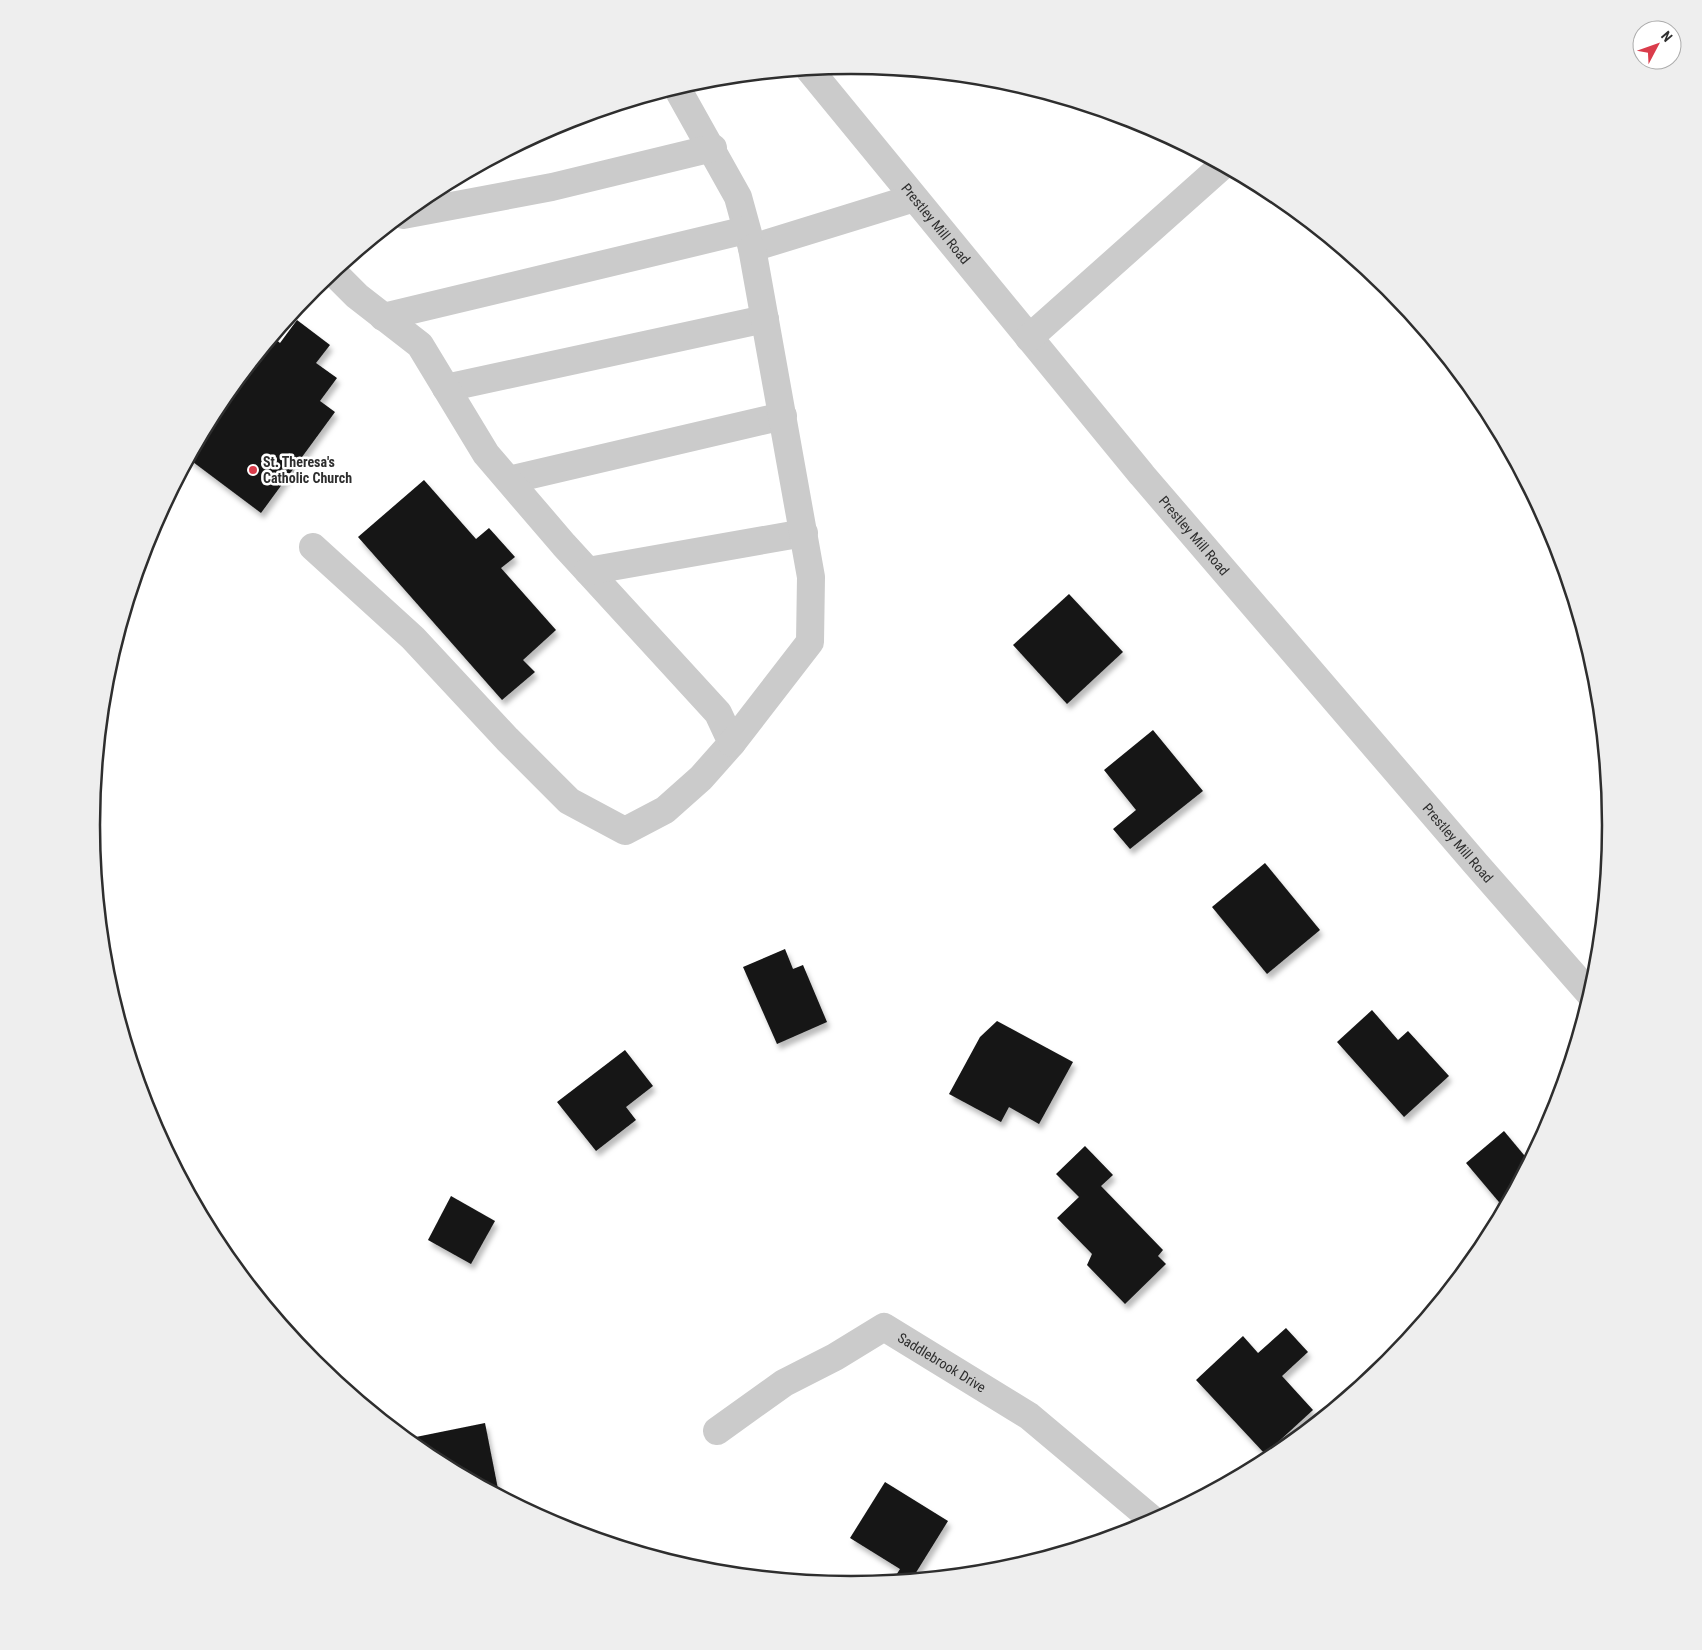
<svg xmlns="http://www.w3.org/2000/svg" width="1702" height="1650" font-family="'Roboto Condensed',sans-serif">
<style>
.building{fill:#151515;filter:url(#shadow)}
.lines{fill:none;stroke-linecap:round;stroke-linejoin:round}
.minor{stroke:#cbcbcb;stroke-width:28}
.poi-dot{fill:#da3c4b;stroke:#fff;stroke-width:2}
.labels{text-anchor:middle;stroke-width:5;stroke-linejoin:round;paint-order:stroke}
.street-label{font-size:14px;fill:#2e2e2e;stroke:#fff}
.poi-label{font-size:14px;font-weight:bold;fill:#2e2e2e;stroke:#fff;text-anchor:start}
.rim{fill:none;stroke:#2e2e2e;stroke-width:2.5}
</style>
<defs>
<filter id="shadow"><feDropShadow dx="3" dy="5.5" stdDeviation="2.5" flood-color="#0004"/></filter>
</defs>
<rect width="100%" height="100%" fill="#fff"/>
<g class="building">
<path d="M297,320l33,25 -14,18 21,15 -17,23 15,11 -74,101 -72,-54 30,-56 54,-66 7,6z"/>
<path d="M424,480l52,59 13,-11 26,29 -14,11 55,62 -33,30 12,12 -33,28 -144,-163z"/>
<path d="M1069,594l54,58 -56,52 -54,-59z"/>
<path d="M1153,730l50,61 -73,58 -17,-20 23,-19 -32,-40z"/>
<path d="M1265,863l55,67 -53,44 -55,-67z"/>
<path d="M785,949l8,20 10,-4 24,57 -50,22 -34,-77z"/>
<path d="M1372,1010l26,30 10,-9 41,45 -45,41 -67,-75z"/>
<path d="M997,1021l76,41 -34,62 -30,-17 -8,15 -52,-28 31,-57z"/>
<path d="M625,1050l28,36 -27,21 10,13 -40,31 -39,-49z"/>
<path d="M1504,1131l25,30 -25,47 -38,-45z"/>
<path d="M1085,1146l28,29 -12,11 62,64 -5,6 8,8 -41,40 -38,-39 5,-11 -35,-36 22,-21 -23,-23z"/>
<path d="M451,1196l44,25 -24,43 -43,-24z"/>
<path d="M1286,1328l22,24 -26,24 31,34 -48,44 -69,-74 47,-44 15,17z"/>
<path d="M485,1423l14,71 -70,-37 -23,-18z"/>
<path d="M885,1482l63,39 -36,58 -19,1 7,-11 -50,-31z"/>
</g>
<g class="lines">
<g class="minor">
<path id="s1" d="M809,69l333,406 334,389 114,130"/>
<path d="M677,88l61,109 14,51 162,-50"/>
<path d="M403,215l149,-28 161,-39"/>
<path d="M383,317l363,-87"/>
<path d="M1029,338l193,-172"/>
<path d="M446,388l319,-69"/>
<path d="M509,480l274,-64"/>
<path d="M313,547l100,91 94,101 62,62 56,30 40,-21 36,-32 31,-35 -14,-30 -154,-168 -78,-91 -66,-109 -63,-49 -24,-24"/>
<path d="M588,571l216,-38"/>
<path d="M732,743l78,-101 1,-65 -59,-329"/>
<path id="s2" d="M717,1431l67,-48 51,-26 49,-30 145,89 125,105"/>
</g>
</g>
<circle class="poi-dot" cx="253" cy="470" r="5"/>
<g class="labels">
<g class="street-label">
<text dy="5" stroke="none"><textPath href="#s1" startOffset="200">Prestley Mill Road</textPath></text>
<text dy="5" stroke="none"><textPath href="#s1" startOffset="605">Prestley Mill Road</textPath></text>
<text dy="5" stroke="none"><textPath href="#s1" startOffset="1010">Prestley Mill Road</textPath></text>
<text dy="5" stroke="none"><textPath href="#s2" startOffset="265">Saddlebrook Drive</textPath></text>
</g>
<g class="poi-label">
<text x="263" y="467">St. Theresa's<tspan x="263" dy="16">Catholic Church</tspan></text>
</g>
</g>
<path d="M0 0H1702V1650H0ZM100 825a751 751 0 1 1 1502 0a751 751 0 1 1-1502 0Z" fill="#eee" fill-rule="evenodd"/>
<path class="rim" d="M100 825a751 751 0 1 1 1502 0a751 751 0 1 1-1502 0Z"/>
<g transform="translate(1657 45) rotate(49)"><circle r="24" fill="#ffffff" stroke="#ababab"/>
<path d="M0-4L9 19L0 12L-9 19Z" fill="#da3c4b"/>
<text y="-8" font-size="14" font-weight="bold" text-anchor="middle" fill="#2e2e2e">N</text>
</g>
</svg>
